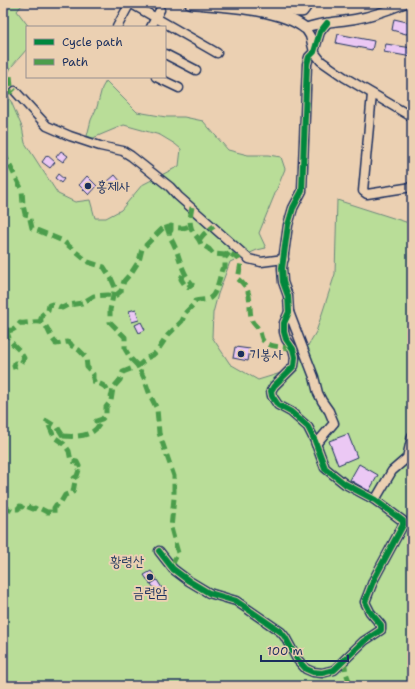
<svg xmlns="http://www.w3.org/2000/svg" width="415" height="689" font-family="'Shantell Sans','Poor Story',sans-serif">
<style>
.green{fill:#b9dd98;stroke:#6a867b}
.building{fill:#ebc8f4;stroke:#1b2f5e}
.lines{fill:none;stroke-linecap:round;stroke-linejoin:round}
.minor-casing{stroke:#1b2f5e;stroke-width:11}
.major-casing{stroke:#1b2f5e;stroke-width:13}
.minor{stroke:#ebd0b2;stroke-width:8}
.major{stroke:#ebd0b2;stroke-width:10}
.quiet{stroke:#4c9d4c;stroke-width:5;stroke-dasharray:10 5;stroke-linecap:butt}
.cycleway-casing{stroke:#ebd0b2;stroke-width:8}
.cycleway{stroke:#00873e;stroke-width:6}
.poi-dot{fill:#1b2f5e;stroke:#ebd0b2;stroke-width:1.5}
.labels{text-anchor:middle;stroke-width:4;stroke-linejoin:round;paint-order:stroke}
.poi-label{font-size:14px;fill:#1b2f5e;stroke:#ebd0b2;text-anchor:start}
.park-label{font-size:14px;fill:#2b4064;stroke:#ebd0b2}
</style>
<rect width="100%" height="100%" fill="#ebd0b2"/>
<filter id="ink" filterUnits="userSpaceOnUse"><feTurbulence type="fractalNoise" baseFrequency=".025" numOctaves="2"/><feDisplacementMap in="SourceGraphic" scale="8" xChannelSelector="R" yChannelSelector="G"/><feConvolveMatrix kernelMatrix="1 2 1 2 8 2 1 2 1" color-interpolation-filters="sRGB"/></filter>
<g filter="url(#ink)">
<g class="green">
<path d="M3,3h27l-9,3 -4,5 12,16h-2v22l-15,17 -9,15z"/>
<path d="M106,81l31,31 29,5h18l19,4 25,29 20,5h20l13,2 4,12 -26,64 7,15 -9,2 -27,12 -12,32 -5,19 -1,24 18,27 28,16 36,-11 22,-37 19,-58 2,-74 75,24v462h-409v-603l19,44 3,16 33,51 17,8 15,-2 5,18h11l15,-8 21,-25 37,-19 2,-17 -6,-5 -15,-9 -36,-10 -31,13 -6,-2 4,-16 6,-13 5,-19z"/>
</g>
<g class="building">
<path d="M394,19l13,3 5,-2v12l-6,2 -14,-4z"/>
<path d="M338,34l36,7 -2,9 -36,-7z"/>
<path d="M386,44l26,4v9l-28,-5z"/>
<path d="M61,151l7,5 -5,6 -7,-5z"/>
<path d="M47,155l8,7 -5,6 -8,-6z"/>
<path d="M58,174l6,5 -3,4 -6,-5z"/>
<path d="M115,175l6,7 -8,7 -6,-7z"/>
<path d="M87,176l10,10 -8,9 -10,-10z"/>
<path d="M136,309l3,11 -7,2 -3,-11z"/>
<path d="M141,322l4,8 -6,3 -4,-8z"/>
<path d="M235,347l15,2 -2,12 -15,-3z"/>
<path d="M348,434l9,23 -19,8 -9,-24z"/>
<path d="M359,464l19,11 -9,16 -19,-11z"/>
<path d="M151,571l6,8 -7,5 -6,-9z"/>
<path d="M157,580l5,8 -5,4 -6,-8z"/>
</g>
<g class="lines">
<g class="minor-casing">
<g id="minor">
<path d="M130,3l87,50"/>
<path d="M406,3c-17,7 -33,13 -51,16 -17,3 -34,3 -50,9l5,8 4,16 7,9 23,16 68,40"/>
<path d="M267,10c11,-4 24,4 36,2l3,-4v-5"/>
<path d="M117,27l13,-24"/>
<path d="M151,27l9,-17"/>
<path d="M165,54l31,16"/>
<path d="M156,77l23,11"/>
<path d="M15,91l32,35 23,10 30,10 23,5 8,5 39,31 8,9 71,63 12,3 23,-3"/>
<path d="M372,94l-9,97 4,3 45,-7"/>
<path d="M289,312l25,65 4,16 4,8 7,10 5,12 -18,21"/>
<path d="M375,500l17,-29 15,-13 5,-22"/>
<path d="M159,551l14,18 16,12 20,12 27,8 45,31 4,5 12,22 9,10 7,3 9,1 12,-3 30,-29 17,-11v-5l-11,-13 -5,-10 9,-23 29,-54v-4l-28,-21 -30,-16 -20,-16 -10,-27 -7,-14 -17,-15 -13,-7 -6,-9 -1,-5 3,-5 20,-20 1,-9 -2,-8 -7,-10 -2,-7v-9l5,-11 -1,-16 -5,-14 -1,-14 6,-43 5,-17 9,-17 5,-127 2,-7 5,-5 6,-20 7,-9"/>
</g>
</g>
<g class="major-casing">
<path id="major" d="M190,3c32,3 90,5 115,25"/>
</g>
<use href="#minor" class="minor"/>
<use href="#major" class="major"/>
<g class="quiet">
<path d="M3,63l7,12 1,12 4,4"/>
<path d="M3,93l12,-2"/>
<path d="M3,152l19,38 1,15 2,9 4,1 3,13 31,13 25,21 16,5 7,11 4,9 -5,23v12l15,15v12l6,10 7,7 6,12 6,17 7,14 2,24 15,43v22l-3,30 7,25 -7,14"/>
<path d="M192,207c-1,6 -3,14 -1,20 1,6 7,9 10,17l8,5 4,5 12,1 4,-2 10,6 2,4 -3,16c17,13 9,25 14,42 2,4 5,5 7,9 3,5 1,10 7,13 8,5 18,3 27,6"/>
<path d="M169,233l2,-3v-4c4,2 13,3 18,0l2,2"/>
<path d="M199,240l5,-6 10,-8"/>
<path d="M40,322l2,-7 6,-5 1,-5 3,-1 10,4 6,-3 14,-2 12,-7 14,-1 7,1 6,-5 3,-10 7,-8 8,-12 3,-12 24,-24 3,8v3c11,15 10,33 23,48l-4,3 -3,-2 -4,-6 3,-8"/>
<path d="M6,329c6,4 10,-1 14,-6 7,1 13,-2 20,-1 8,1 9,15 16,21v1l11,-2 3,1 2,3 7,4 7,7 1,10 6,7v5l2,4h3c2,1 5,2 7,4 3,3 2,6 6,8"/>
<path d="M6,329l4,12 9,9 5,8 -3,5h-6l-1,3 1,3"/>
<path d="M63,436c12,1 31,1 37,-13l-4,-2 6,-2 4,-4v-8l5,-6 2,-13 7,-8 3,-8 15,-6 9,-8 6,-3 5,-5 10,-15 14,-14 4,-9 8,-8 1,-3c5,-2 10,0 15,-3 7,-4 10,-23 12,-29l3,-2v-9l4,-5"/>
<path d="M3,508l2,-1 7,4 2,-2h4l2,-3 2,1 1,-2 10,4 2,-1 3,2 3,-1 6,3h3l2,2 2,-1v-5l2,-3 5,-3 4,-7 8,-3 2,-11 -1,-3 3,-2 2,-6 -2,-3 2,-1 -2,-4 -6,-1 -2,-10 -5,-7 -10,-7 -6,-14h-2l1,-2 11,7 5,8 -2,6"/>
<path d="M344,660l2,13 5,13"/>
</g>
<g class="cycleway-casing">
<path id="cycleway" d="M159,551l14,18 16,12 20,12 27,8 45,31 4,5 12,22 9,10 7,3 9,1 12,-3 30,-29 17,-11v-5l-11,-13 -5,-10 9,-23 29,-54v-4l-28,-21 -30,-16 -20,-16 -10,-27 -7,-14 -17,-15 -13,-7 -6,-9 -1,-5 3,-5 20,-20 1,-9 -2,-8 -7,-10 -2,-7v-9l5,-11 -1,-16 -5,-14 -1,-14 6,-43 5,-17 9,-17 5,-127 2,-7 5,-5 6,-20 7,-9"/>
</g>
<use href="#cycleway" class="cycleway"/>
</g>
</g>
<g class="poi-dot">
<circle cx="88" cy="186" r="4"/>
<circle cx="241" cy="354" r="4"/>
<circle cx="150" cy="577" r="4"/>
</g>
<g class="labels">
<g class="poi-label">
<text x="96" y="191">홍제사</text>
<text x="249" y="359">기봉사</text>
<text x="150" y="597" text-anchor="middle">금련암</text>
</g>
<g class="park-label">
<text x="127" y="566">황령산</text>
</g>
</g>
<rect width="415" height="689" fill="none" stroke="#ebd0b2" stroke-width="16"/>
<rect x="8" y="8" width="399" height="673" fill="none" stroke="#1b2f5e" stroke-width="1.5" filter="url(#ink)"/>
<rect x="26" y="26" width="140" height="52" fill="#ebd0b2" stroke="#989090"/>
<rect x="34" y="39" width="20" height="6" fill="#00873e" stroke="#989090"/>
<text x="62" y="46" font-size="12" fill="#1b2f5e">Cycle path</text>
<rect x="34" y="59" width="20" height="6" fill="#4c9d4c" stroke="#989090"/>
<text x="62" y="66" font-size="12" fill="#1b2f5e">Path</text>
<path d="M261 655v6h87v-6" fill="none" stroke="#1b2f5e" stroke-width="2"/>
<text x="267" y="655" font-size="12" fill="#1b2f5e" stroke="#ebd0b2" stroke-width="3" paint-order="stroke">100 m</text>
</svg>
